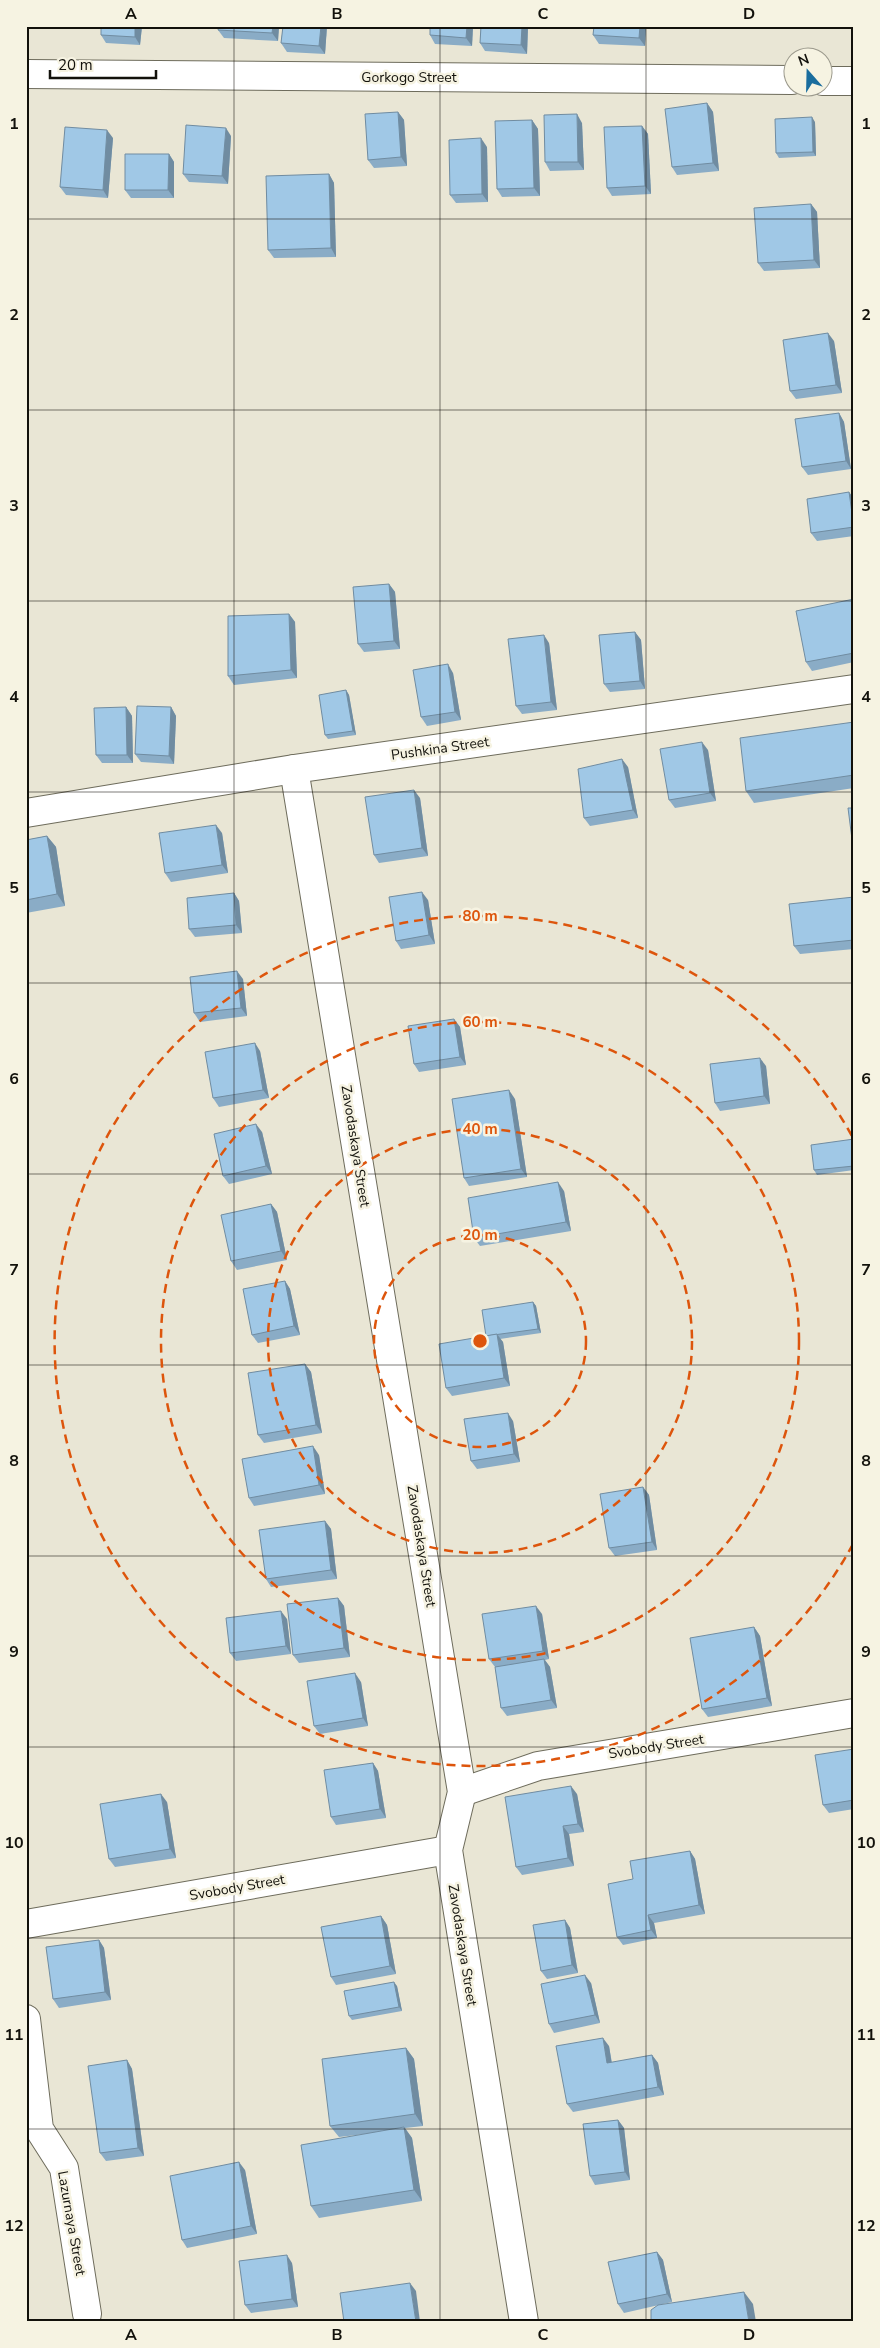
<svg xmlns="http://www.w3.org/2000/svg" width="880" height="2348" font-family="'Nunito Sans',sans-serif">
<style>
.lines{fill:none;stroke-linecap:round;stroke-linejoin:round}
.minor-casing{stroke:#6e6c5c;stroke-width:30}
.minor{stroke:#fff;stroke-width:28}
.wall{fill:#8aacc6}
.shaded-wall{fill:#708ca1}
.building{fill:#a0c8e6;stroke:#708ca1}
.grid{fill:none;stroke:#12110b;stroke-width:1;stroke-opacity:0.55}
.ring{fill:none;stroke:#dd550c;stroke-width:2.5;stroke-dasharray:9 6}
.labels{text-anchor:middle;stroke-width:5;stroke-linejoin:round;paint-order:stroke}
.street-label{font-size:14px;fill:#12110b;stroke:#f6f3e2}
.centre{fill:#dd550c;stroke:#f6f3e2;stroke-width:2.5}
.ring-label{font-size:15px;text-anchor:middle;font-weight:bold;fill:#dd550c;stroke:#f6f3e2;stroke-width:5;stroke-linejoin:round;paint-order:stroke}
.neatline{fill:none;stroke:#12110b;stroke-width:2}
.grid-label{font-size:16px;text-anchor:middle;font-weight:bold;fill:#12110b}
</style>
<rect width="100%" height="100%" fill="#e9e6d5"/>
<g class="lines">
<g class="minor-casing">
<g id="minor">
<path d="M26,74l766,6"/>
<path d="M822,81h32"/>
<path d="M294,769l168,1023 -14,58 76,472"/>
<path d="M26,813l268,-44 560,-80"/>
<path d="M462,1792l76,-26 316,-53"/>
<path d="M26,1924l422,-74"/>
<path d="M26,2019l13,110 25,39 23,146"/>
</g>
</g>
<use href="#minor" class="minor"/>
</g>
<g class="wall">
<path d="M101,26h41l-2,19 -34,-2 -5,-8z"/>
<path d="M219,26h60l-1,15 -54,-3 -6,-8z"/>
<path d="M283,26h44l-2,28 -38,-2 -6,-9z"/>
<path d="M430,26h43l-1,20 -37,-2 -5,-9z"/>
<path d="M481,26h47l-1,28 -42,-3 -5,-8z"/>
<path d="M594,26h52l-1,20 -46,-2 -6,-9z"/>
<path d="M707,103l6,9 6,59 -42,4 -5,-8z"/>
<path d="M398,112l6,8 3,46 -33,2 -6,-8z"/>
<path d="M532,120l6,9 2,67 -38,1 -5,-8z"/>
<path d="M815,122l1,34 -37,2 -3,-5z"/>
<path d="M582,123l2,47 -34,1 -5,-9z"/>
<path d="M642,126l6,8 3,60 -39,2 -5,-8z"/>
<path d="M231,136l-3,48 -39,-2 -6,-8z"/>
<path d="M113,138l-5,60 -42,-3 -6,-8z"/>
<path d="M487,147l1,55 -32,1 -6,-8z"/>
<path d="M169,154l5,8v36h-43l-6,-8z"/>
<path d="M329,174l5,9 2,74 -62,1 -6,-8z"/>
<path d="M811,204l6,8 3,56 -56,3 -6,-8z"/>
<path d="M834,341l8,52 -46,6 -6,-8z"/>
<path d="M839,413l5,9 7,47 -43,6 -6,-8z"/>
<path d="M849,492l5,7v37l-37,5 -6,-8z"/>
<path d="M389,584l6,8 5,57 -36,3 -6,-8z"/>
<path d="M854,599v63l-42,9 -6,-9z"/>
<path d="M289,614l6,8 2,56 -63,7 -6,-9z"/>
<path d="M635,632l6,8 4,49 -35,3 -6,-8z"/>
<path d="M549,643l8,67 -35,4 -6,-8z"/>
<path d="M453,673l8,47 -34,6 -6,-9z"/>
<path d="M346,690l3,5 7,40 -28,4 -3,-4z"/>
<path d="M126,707l6,9 1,47h-31l-6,-8z"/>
<path d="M171,707l5,9 -2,48 -33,-2 -6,-8z"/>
<path d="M854,722v66l-100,15 -8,-12z"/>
<path d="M708,750l8,51 -41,7 -6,-8z"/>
<path d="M628,767l10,51 -48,8 -6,-8z"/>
<path d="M420,798l8,58 -49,7 -5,-8z"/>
<path d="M222,833l6,40 -57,9 -6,-9z"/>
<path d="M47,836l9,11 9,59 -39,7v-73z"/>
<path d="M234,893l5,8 3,32 -47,4 -6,-8z"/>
<path d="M854,897v52l-54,5 -6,-8z"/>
<path d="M428,900l7,44 -34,5 -5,-8z"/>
<path d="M243,979l4,37 -47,6 -6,-9z"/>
<path d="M454,1019l6,8 6,38 -47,7 -5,-8z"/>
<path d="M260,1051l9,47 -50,9 -6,-9z"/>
<path d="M766,1066l4,38 -50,7 -5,-8z"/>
<path d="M515,1099l12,78 -58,9 -5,-8z"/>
<path d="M262,1132l10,42 -43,10 -6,-8z"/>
<path d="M854,1139v31l-37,5 -3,-5z"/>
<path d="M564,1191l7,40 -91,15 -6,-8z"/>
<path d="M271,1204l6,8 10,48 -50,10 -6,-9z"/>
<path d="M285,1281l5,8 10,46 -42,8 -6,-8z"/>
<path d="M533,1302l3,4 5,27 -41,6 3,3 7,44 -58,10 -6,-8 40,-52z"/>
<path d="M305,1364l6,8 11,61 -58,10 -6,-8z"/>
<path d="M513,1421l7,41 -43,7 -6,-8z"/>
<path d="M319,1455l6,39 -71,12 -5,-8z"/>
<path d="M643,1487l6,8 8,55 -42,6 -6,-8z"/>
<path d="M325,1521l6,8 6,50 -66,8 -5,-8z"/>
<path d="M338,1598l6,8 6,51 -51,6 -6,-8z"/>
<path d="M542,1614l7,45 -4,1 5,7 7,41 -50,8 -6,-8 -6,-41 -6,-8z"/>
<path d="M287,1619l4,35 -55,7 -6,-8z"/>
<path d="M754,1627l6,9 12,70 -64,11 -6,-8z"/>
<path d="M361,1682l7,44 -48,8 -6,-8z"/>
<path d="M854,1749v60l-25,4 -6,-8z"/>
<path d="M373,1763l5,8 8,47 -50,7 -5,-8z"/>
<path d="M577,1794l7,38 -15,2 5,32 -52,9 -6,-8z"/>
<path d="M167,1802l9,56 -61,9 -6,-8z"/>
<path d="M690,1851l5,8 10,55 -51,9 3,15 -34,7 -6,-8z"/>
<path d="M381,1916l6,9 9,49 -60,11 -5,-8z"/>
<path d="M565,1920l5,8 8,45 -31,6 -6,-8z"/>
<path d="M99,1940l5,8 7,52 -52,8 -6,-9z"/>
<path d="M591,1983l9,40 -46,10 -5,-9z"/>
<path d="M397,1986l5,25 -50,9 -3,-4z"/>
<path d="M609,2046l3,17 40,-8 6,8 6,32 -91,17 -6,-8z"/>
<path d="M406,2048l8,11 9,67 -18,2 7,10 10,63 -103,17 -8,-12 54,-72 -26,3 -9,-11z"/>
<path d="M127,2060l5,9 12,87 -38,5 -6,-8z"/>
<path d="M618,2120l6,8 6,52 -35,5 -5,-9z"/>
<path d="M245,2170l12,64 -70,14 -5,-8z"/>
<path d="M657,2252l6,8 9,42 -48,11 -6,-9z"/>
<path d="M292,2263l6,44 -47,6 -6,-8z"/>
</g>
<g class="shaded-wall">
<path d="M135,26h7l-2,19 -5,-8z"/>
<path d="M273,26h6l-1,15 -6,-8z"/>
<path d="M321,26h6l-2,28 -6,-8z"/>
<path d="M467,26h6l-1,20 -6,-8z"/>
<path d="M522,26h6l-1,28 -6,-9z"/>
<path d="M640,26h6l-1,20 -6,-8z"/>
<path d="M707,103l6,9 6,59 -6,-8z"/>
<path d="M398,112l6,8 3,46 -6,-9z"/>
<path d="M577,114l5,9 2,47 -6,-8z"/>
<path d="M812,117l3,5 1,34 -3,-4z"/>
<path d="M532,120l6,9 2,67 -6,-8z"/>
<path d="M642,126l6,8 3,60 -6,-8z"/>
<path d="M226,128l5,8 -3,48 -6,-8z"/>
<path d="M107,130l6,8 -5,60 -5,-8z"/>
<path d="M481,138l6,9 1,55 -6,-8z"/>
<path d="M169,154l5,8v36l-6,-8z"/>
<path d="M329,174l5,9 2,74 -5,-9z"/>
<path d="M811,204l6,8 3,56 -6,-8z"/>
<path d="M828,333l6,8 8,52 -6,-8z"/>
<path d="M839,413l5,9 7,47 -5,-8z"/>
<path d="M849,492l5,7v26z"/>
<path d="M389,584l6,8 5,57 -6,-8z"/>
<path d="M289,614l6,8 2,56 -6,-8z"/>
<path d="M635,632l6,8 4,49 -5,-8z"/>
<path d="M544,635l5,8 8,67 -6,-8z"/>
<path d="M448,664l5,9 8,47 -6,-8z"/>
<path d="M346,690l3,5 7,40 -3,-4z"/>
<path d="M126,707l6,9 1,47 -6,-8z"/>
<path d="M171,707l5,9 -2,48 -5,-8z"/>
<path d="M702,742l6,8 8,51 -6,-8z"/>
<path d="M622,759l6,8 10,51 -5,-8z"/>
<path d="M414,790l6,8 8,58 -6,-8z"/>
<path d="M216,825l6,8 6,40 -6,-8z"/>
<path d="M47,836l9,11 9,59 -8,-12z"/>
<path d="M422,892l6,8 7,44 -6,-9z"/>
<path d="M234,893l5,8 3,32 -6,-8z"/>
<path d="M237,971l6,8 4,37 -6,-8z"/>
<path d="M454,1019l6,8 6,38 -6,-8z"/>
<path d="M255,1043l5,8 9,47 -6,-8z"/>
<path d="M760,1058l6,8 4,38 -6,-8z"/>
<path d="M509,1090l6,9 12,78 -6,-8z"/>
<path d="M256,1124l6,8 10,42 -6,-8z"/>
<path d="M558,1182l6,9 7,40 -5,-9z"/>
<path d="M271,1204l6,8 10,48 -6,-9z"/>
<path d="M285,1281l5,8 10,46 -6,-9z"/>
<path d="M533,1302l3,4 5,27 -3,-4z"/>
<path d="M497,1334l6,8 7,44 -6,-8z"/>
<path d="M305,1364l6,8 11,61 -6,-8z"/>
<path d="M508,1413l5,8 7,41 -6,-8z"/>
<path d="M313,1446l6,9 6,39 -6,-9z"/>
<path d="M643,1487l6,8 8,55 -5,-8z"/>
<path d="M325,1521l6,8 6,50 -6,-9z"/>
<path d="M338,1598l6,8 6,51 -6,-9z"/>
<path d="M536,1606l6,8 7,45 -6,-8z"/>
<path d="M281,1611l6,8 4,35 -5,-8z"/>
<path d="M754,1627l6,9 12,70 -5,-8z"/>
<path d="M544,1659l6,8 7,41 -6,-8z"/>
<path d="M355,1673l6,9 7,44 -5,-8z"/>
<path d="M373,1763l5,8 8,47 -6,-9z"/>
<path d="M571,1786l6,8 7,38 -6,-8z"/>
<path d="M161,1794l6,8 9,56 -6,-9z"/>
<path d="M563,1826l6,8 5,32 -6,-8z"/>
<path d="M690,1851l5,8 10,55 -6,-9z"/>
<path d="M648,1915l6,8 3,15 -6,-8z"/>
<path d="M381,1916l6,9 9,49 -6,-8z"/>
<path d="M565,1920l5,8 8,45 -6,-8z"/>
<path d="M99,1940l5,8 7,52 -6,-8z"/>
<path d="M585,1975l6,8 9,40 -5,-8z"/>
<path d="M394,1982l3,4 5,25 -3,-4z"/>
<path d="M603,2038l6,8 4,26 -6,-9z"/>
<path d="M406,2048l8,11 9,67 -8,-12z"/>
<path d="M652,2055l6,8 6,32 -6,-8z"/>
<path d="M127,2060l5,9 12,87 -6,-8z"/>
<path d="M618,2120l6,8 6,52 -5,-8z"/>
<path d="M404,2127l8,11 10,63 -8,-11z"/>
<path d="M239,2162l6,8 12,64 -6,-8z"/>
<path d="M657,2252l6,8 9,42 -5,-8z"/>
<path d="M287,2255l5,8 6,44 -6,-8z"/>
<path d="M410,2283l6,8 4,31h-4z"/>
<path d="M744,2292l9,12 3,18h-7z"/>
</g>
<g class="building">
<path d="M101,26h34v11l-34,-2z"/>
<path d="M219,26h54l-1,7 -54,-3z"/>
<path d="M283,26h38l-2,20 -38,-3z"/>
<path d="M430,26h37l-1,12 -36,-3z"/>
<path d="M481,26h41l-1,19 -41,-2z"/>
<path d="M594,26h46l-1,12 -46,-3z"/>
<path d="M707,103l6,60 -41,4 -7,-58z"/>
<path d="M398,112l3,45 -33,3 -3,-46z"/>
<path d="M577,114l1,48h-33l-1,-47z"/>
<path d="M812,117l1,35 -37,1 -1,-34z"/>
<path d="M532,120l2,68 -37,1 -2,-68z"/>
<path d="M186,125l40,3 -4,48 -39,-2z"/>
<path d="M642,126l3,60 -38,2 -3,-61z"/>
<path d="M65,127l42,3 -4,60 -43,-3z"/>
<path d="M481,138l1,56 -32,1 -1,-55z"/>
<path d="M125,154h44l-1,36h-43z"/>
<path d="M329,174l2,74 -63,2 -2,-74z"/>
<path d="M811,204l3,56 -56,3 -4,-55z"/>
<path d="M828,333l8,52 -46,6 -7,-51z"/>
<path d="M839,413l7,48 -44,6 -7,-48z"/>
<path d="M849,492l5,35 -43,6 -4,-34z"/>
<path d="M389,584l5,57 -36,3 -5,-57z"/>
<path d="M854,599v54l-48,9 -10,-51z"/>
<path d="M289,614l2,56 -63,6v-60z"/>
<path d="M635,632l5,49 -36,3 -5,-49z"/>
<path d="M544,635l7,67 -35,4 -8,-67z"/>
<path d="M448,664l7,48 -34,5 -8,-47z"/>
<path d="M346,690l7,41 -28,4 -6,-40z"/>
<path d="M137,706l34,1 -2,49 -34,-2z"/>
<path d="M126,707l1,48h-31l-2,-47z"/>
<path d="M854,722v53l-108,16 -6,-53z"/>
<path d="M702,742l8,51 -41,7 -9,-51z"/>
<path d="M622,759l11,51 -49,8 -6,-49z"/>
<path d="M414,790l8,58 -48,7 -9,-58z"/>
<path d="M848,808h6v47z"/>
<path d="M216,825l6,40 -57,8 -6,-40z"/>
<path d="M47,836l10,58 -31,6v-60z"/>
<path d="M422,892l7,43 -33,6 -7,-44z"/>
<path d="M234,893l2,32 -47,4 -2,-31z"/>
<path d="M854,897v43l-60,6 -5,-42z"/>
<path d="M237,971l4,37 -47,5 -4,-36z"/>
<path d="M454,1019l6,38 -46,7 -6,-38z"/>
<path d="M255,1043l8,47 -50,8 -8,-46z"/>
<path d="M760,1058l4,38 -49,7 -5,-39z"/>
<path d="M509,1090l12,79 -57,9 -12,-79z"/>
<path d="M256,1124l10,42 -43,10 -9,-42z"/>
<path d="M854,1139v27l-40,4 -3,-25z"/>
<path d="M558,1182l8,40 -92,16 -6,-40z"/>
<path d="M271,1204l10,47 -50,10 -10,-46z"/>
<path d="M285,1281l9,45 -42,9 -9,-46z"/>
<path d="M533,1302l5,27 -52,7 -4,-26z"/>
<path d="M497,1334l7,44 -58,10 -7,-44z"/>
<path d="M305,1364l11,61 -58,10 -10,-62z"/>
<path d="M508,1413l6,41 -43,7 -7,-42z"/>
<path d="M313,1446l6,39 -70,13 -7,-39z"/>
<path d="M643,1487l9,55 -43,6 -9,-54z"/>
<path d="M325,1521l6,49 -65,9 -7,-49z"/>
<path d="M338,1598l6,50 -51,7 -6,-51z"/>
<path d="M536,1606l7,45 -54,8 -7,-45z"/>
<path d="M281,1611l5,35 -56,7 -4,-35z"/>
<path d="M754,1627l13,71 -65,11 -12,-71z"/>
<path d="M544,1659l7,41 -50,8 -6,-41z"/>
<path d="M355,1673l8,45 -49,8 -7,-45z"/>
<path d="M854,1749v51l-31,5 -8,-50z"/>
<path d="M373,1763l7,46 -49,8 -7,-47z"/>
<path d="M571,1786l7,38 -15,2 5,32 -52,9 -11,-70z"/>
<path d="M161,1794l9,55 -61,10 -9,-55z"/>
<path d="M690,1851l9,54 -51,10 3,15 -34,7 -9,-53 25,-5 -3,-18z"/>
<path d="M381,1916l9,50 -59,11 -10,-50z"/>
<path d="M565,1920l7,45 -31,6 -8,-46z"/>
<path d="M99,1940l6,52 -52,7 -7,-52z"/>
<path d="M585,1975l10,40 -46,9 -8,-40z"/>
<path d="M394,1982l5,25 -50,9 -5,-25z"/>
<path d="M603,2038l4,25 45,-8 6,32 -91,17 -11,-58z"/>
<path d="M406,2048l9,66 -85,12 -8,-67z"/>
<path d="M127,2060l11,88 -38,5 -12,-87z"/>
<path d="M618,2120l7,52 -35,4 -7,-52z"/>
<path d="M404,2127l10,63 -103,16 -10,-61z"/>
<path d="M239,2162l12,64 -69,14 -12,-64z"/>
<path d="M657,2252l10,42 -49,10 -10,-42z"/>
<path d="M287,2255l5,44 -47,6 -6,-44z"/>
<path d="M410,2283l6,39h-72l-4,-29z"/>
<path d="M744,2292l5,30h-96l-2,-3v-9l7,-5z"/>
</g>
<path class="grid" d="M234,26v2296M440,26v2296M646,26v2296M26,219h828M26,410h828M26,601h828M26,792h828M26,983h828M26,1174h828M26,1365h828M26,1556h828M26,1747h828M26,1938h828M26,2129h828"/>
<g class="ring">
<circle cx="480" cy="1341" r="106"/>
<circle cx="480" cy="1341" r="212"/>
<circle cx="480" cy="1341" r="319"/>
<path d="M853 1544A425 425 0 1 1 853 1138"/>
</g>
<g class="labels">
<g class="street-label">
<text x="409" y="82">Gorkogo Street</text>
<text transform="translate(440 748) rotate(-8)" y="5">Pushkina Street</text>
<text transform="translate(356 1146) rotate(81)" y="5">Zavodaskaya Street</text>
<text transform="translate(422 1546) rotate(81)" y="5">Zavodaskaya Street</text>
<text transform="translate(656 1746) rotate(-9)" y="5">Svobody Street</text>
<text transform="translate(237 1887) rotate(-10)" y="5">Svobody Street</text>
<text transform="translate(463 1945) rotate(81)" y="5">Zavodaskaya Street</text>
<text transform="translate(72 2223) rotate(80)" y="5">Lazurnaya Street</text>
</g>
</g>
<circle cx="480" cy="1341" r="8" class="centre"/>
<g class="ring-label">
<text x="480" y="921">80 m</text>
<text x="480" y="1027">60 m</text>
<text x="480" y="1134">40 m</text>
<text x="480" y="1240">20 m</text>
</g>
<rect width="880" height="2348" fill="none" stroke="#f6f3e2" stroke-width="55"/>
<g transform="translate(808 72) rotate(340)"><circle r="24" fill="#f6f3e2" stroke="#9b998c"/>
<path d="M0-4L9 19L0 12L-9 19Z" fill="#1a6d9e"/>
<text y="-8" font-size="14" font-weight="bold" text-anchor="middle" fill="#12110b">N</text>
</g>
<path d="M50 70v8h106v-8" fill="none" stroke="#12110b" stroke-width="2.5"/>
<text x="58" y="70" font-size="15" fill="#12110b" stroke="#f6f3e2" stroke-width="4" paint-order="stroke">20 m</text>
<rect x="28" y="28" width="824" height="2292" class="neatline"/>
<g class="grid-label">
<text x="131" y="19">A</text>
<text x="337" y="19">B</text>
<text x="543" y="19">C</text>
<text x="749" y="19">D</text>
<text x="14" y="129">1</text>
<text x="866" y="129">1</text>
<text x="14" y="320">2</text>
<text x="866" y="320">2</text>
<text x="14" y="511">3</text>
<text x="866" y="511">3</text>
<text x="14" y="702">4</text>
<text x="866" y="702">4</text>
<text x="14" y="893">5</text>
<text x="866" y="893">5</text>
<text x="14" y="1084">6</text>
<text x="866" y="1084">6</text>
<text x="14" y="1275">7</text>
<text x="866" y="1275">7</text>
<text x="14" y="1466">8</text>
<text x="866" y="1466">8</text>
<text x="14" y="1657">9</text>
<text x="866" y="1657">9</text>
<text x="14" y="1848">10</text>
<text x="866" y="1848">10</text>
<text x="14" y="2040">11</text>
<text x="866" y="2040">11</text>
<text x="14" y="2231">12</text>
<text x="866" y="2231">12</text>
<text x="131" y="2340">A</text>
<text x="337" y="2340">B</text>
<text x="543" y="2340">C</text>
<text x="749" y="2340">D</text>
</g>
</svg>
